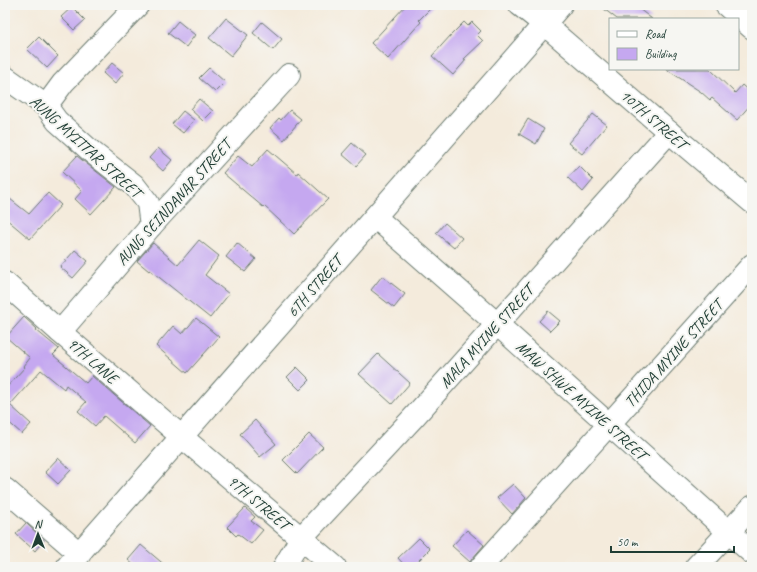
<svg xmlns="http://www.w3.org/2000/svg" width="757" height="572" font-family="Caveat,sans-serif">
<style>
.building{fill:#c5a8f0}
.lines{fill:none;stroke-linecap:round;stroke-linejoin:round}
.minor-casing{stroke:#6a7a6f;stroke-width:24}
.minor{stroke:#fff;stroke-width:22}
.labels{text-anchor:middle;stroke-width:4;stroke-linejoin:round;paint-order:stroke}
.street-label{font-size:16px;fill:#1f3d34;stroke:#f6f6f2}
</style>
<rect width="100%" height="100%" fill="#f6f6f2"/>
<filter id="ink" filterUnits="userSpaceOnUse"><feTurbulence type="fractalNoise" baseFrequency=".025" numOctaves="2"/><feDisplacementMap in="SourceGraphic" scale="8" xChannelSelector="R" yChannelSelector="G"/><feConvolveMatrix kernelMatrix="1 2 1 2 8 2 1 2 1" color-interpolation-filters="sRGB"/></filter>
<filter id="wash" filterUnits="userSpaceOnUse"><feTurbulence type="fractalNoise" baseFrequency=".012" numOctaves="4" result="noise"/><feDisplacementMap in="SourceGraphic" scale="16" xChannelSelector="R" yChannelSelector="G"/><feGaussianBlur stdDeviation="0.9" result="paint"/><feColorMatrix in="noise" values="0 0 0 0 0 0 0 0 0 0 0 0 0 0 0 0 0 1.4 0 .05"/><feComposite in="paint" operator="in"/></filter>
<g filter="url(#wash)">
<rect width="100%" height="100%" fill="#f4ebdc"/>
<g id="blocks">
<g class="building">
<path d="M406,5h28l-15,15 2,2 -33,37 -17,-16z"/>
<path d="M599,5h35l18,14h-35z"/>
<path d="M72,7l13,13 -11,10 -13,-13z"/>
<path d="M226,18l22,17 -17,21 -22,-18z"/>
<path d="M178,21l17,14 -9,12 -18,-14z"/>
<path d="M262,22l20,17 -9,11 -20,-17z"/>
<path d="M464,22l4,4 4,-4 9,9 -4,4 6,6 -19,18 2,1 -13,15 -21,-19 19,-21z"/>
<path d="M39,37l19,19 -11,12 -20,-19z"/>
<path d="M112,63l12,10 -9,11 -12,-11z"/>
<path d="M209,68l16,14 -10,10 -16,-14z"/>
<path d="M666,69h44l25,24 7,-8 10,9v9l-15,17 -25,-22 -2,2 -9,-8z"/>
<path d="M199,99l14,12 -10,10 -13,-12z"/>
<path d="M290,110l11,9 -17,21 -14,-12 9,-10 2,2z"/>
<path d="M183,111l11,9 -11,13 -11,-9z"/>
<path d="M593,114l14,11 -25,29 -14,-11z"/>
<path d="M528,119l16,10 -8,15 -17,-10z"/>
<path d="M352,143l14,12 -10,11 -14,-12z"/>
<path d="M158,148l14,12 -9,11 -14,-13z"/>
<path d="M268,149l29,25 1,-2 30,27 -34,35 -30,-28 -1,1 -40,-34 15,-17 14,11z"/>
<path d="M77,156l39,31 -25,27 -16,-15 7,-8 -20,-19z"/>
<path d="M579,166l14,14 -10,12 -15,-14z"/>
<path d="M48,193l13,12 -31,34 -25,-21v-23l24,19z"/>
<path d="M445,223l17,15 -8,10 -18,-15z"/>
<path d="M199,240l20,16 -14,19 24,19 -19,24 -60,-48 -1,1 -12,-10 16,-18 25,22z"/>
<path d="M237,243l19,16 -11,13 -19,-15z"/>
<path d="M75,250l13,11 -15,17 -13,-11z"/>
<path d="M382,276l23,18 -11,14 -23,-18z"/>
<path d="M548,311l12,10 -10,10 -11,-10z"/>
<path d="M24,317l13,12 -1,1 23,19 -6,6 33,28 6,-7 58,50 -15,17 -31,-27 -9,10 -17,-15 8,-9 -20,-17 -2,4 -23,-19 -31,35 21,19 -9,10 -17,-15v-30l20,-22 -1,-1 6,-8 -24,-21z"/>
<path d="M196,318l23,19 -32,36 -31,-27 17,-20 9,8z"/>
<path d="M378,354l32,29 -18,21 -33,-30z"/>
<path d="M297,367l13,13 -10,10 -13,-13z"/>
<path d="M255,420l21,24 -16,13 -20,-23z"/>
<path d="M309,434l14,13 -26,27 -14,-14z"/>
<path d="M58,458l13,12 -13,14 -13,-12z"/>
<path d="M513,484l13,14 -14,16 -15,-16z"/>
<path d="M245,508l10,9 -4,4 12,9 -12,14 -13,-10 -2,2 -9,-9z"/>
<path d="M26,523l18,17 -9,11 -19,-17z"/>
<path d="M467,530l17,15 -12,14 -2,3 -18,-16z"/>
<path d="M419,538l11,11 -18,18h-6l-8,-9z"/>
<path d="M141,545l26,22h-31l-8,-7z"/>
</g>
</g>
</g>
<g filter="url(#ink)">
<use href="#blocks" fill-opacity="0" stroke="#6a7a6f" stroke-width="1"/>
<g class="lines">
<g class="minor-casing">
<g id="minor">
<path d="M520,5l24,19 125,108 83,70"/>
<path d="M726,5l26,23"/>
<path d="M5,77l41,29 11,15 36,32 41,32 14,18 3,23"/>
<path d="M46,106l17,-23 75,-78"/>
<path d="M375,217l122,107 255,229"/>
<path d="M5,283l55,49 122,105 153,130"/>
<path d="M60,332l91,-106 138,-151"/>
<path d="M5,489l75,65"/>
<path d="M67,567l494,-562"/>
<path d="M284,567l17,-29 112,-120 256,-286"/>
<path d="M481,567l271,-302"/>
<path d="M696,567l56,-60"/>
</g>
</g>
<use href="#minor" class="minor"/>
</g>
</g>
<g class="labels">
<g class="street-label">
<text transform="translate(654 119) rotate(41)" y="6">10TH STREET</text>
<text transform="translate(86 146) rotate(42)" y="6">AUNG MYITTAR STREET</text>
<text transform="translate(173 202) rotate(-48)" y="6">AUNG SEINDANAR STREET</text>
<text transform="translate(314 286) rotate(-49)" y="6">6TH STREET</text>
<text transform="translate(486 336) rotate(-48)" y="6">MALA MYINE STREET</text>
<text transform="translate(673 353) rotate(-48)" y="6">THIDA MYINE STREET</text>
<text transform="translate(93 360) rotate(41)" y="6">9TH LANE</text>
<text transform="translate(582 400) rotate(42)" y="6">MAW SHWE MYINE STREET</text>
<text transform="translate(259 502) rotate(40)" y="6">9TH STREET</text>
</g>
</g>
<rect width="757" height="572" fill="none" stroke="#f6f6f2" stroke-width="20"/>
<rect x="609" y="18" width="130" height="52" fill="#f6f6f2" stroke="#a0aca6"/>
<rect x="617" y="31" width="20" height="6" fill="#ffffff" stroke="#a0aca6"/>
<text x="645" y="38" font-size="12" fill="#1f3d34">Road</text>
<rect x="617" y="48" width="20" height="12" fill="#c5a8f0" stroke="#a0aca6"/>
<text x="645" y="58" font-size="12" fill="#1f3d34">Building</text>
<g transform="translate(38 534) rotate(359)" stroke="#f6f6f2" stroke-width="3" paint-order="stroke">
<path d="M0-3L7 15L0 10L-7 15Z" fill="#1f3d34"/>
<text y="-6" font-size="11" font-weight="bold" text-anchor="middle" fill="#1f3d34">N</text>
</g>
<path d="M611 546v6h123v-6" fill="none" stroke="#1f3d34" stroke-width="2"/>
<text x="617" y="546" font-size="12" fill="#1f3d34" stroke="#f6f6f2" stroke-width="3" paint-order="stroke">50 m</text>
</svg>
